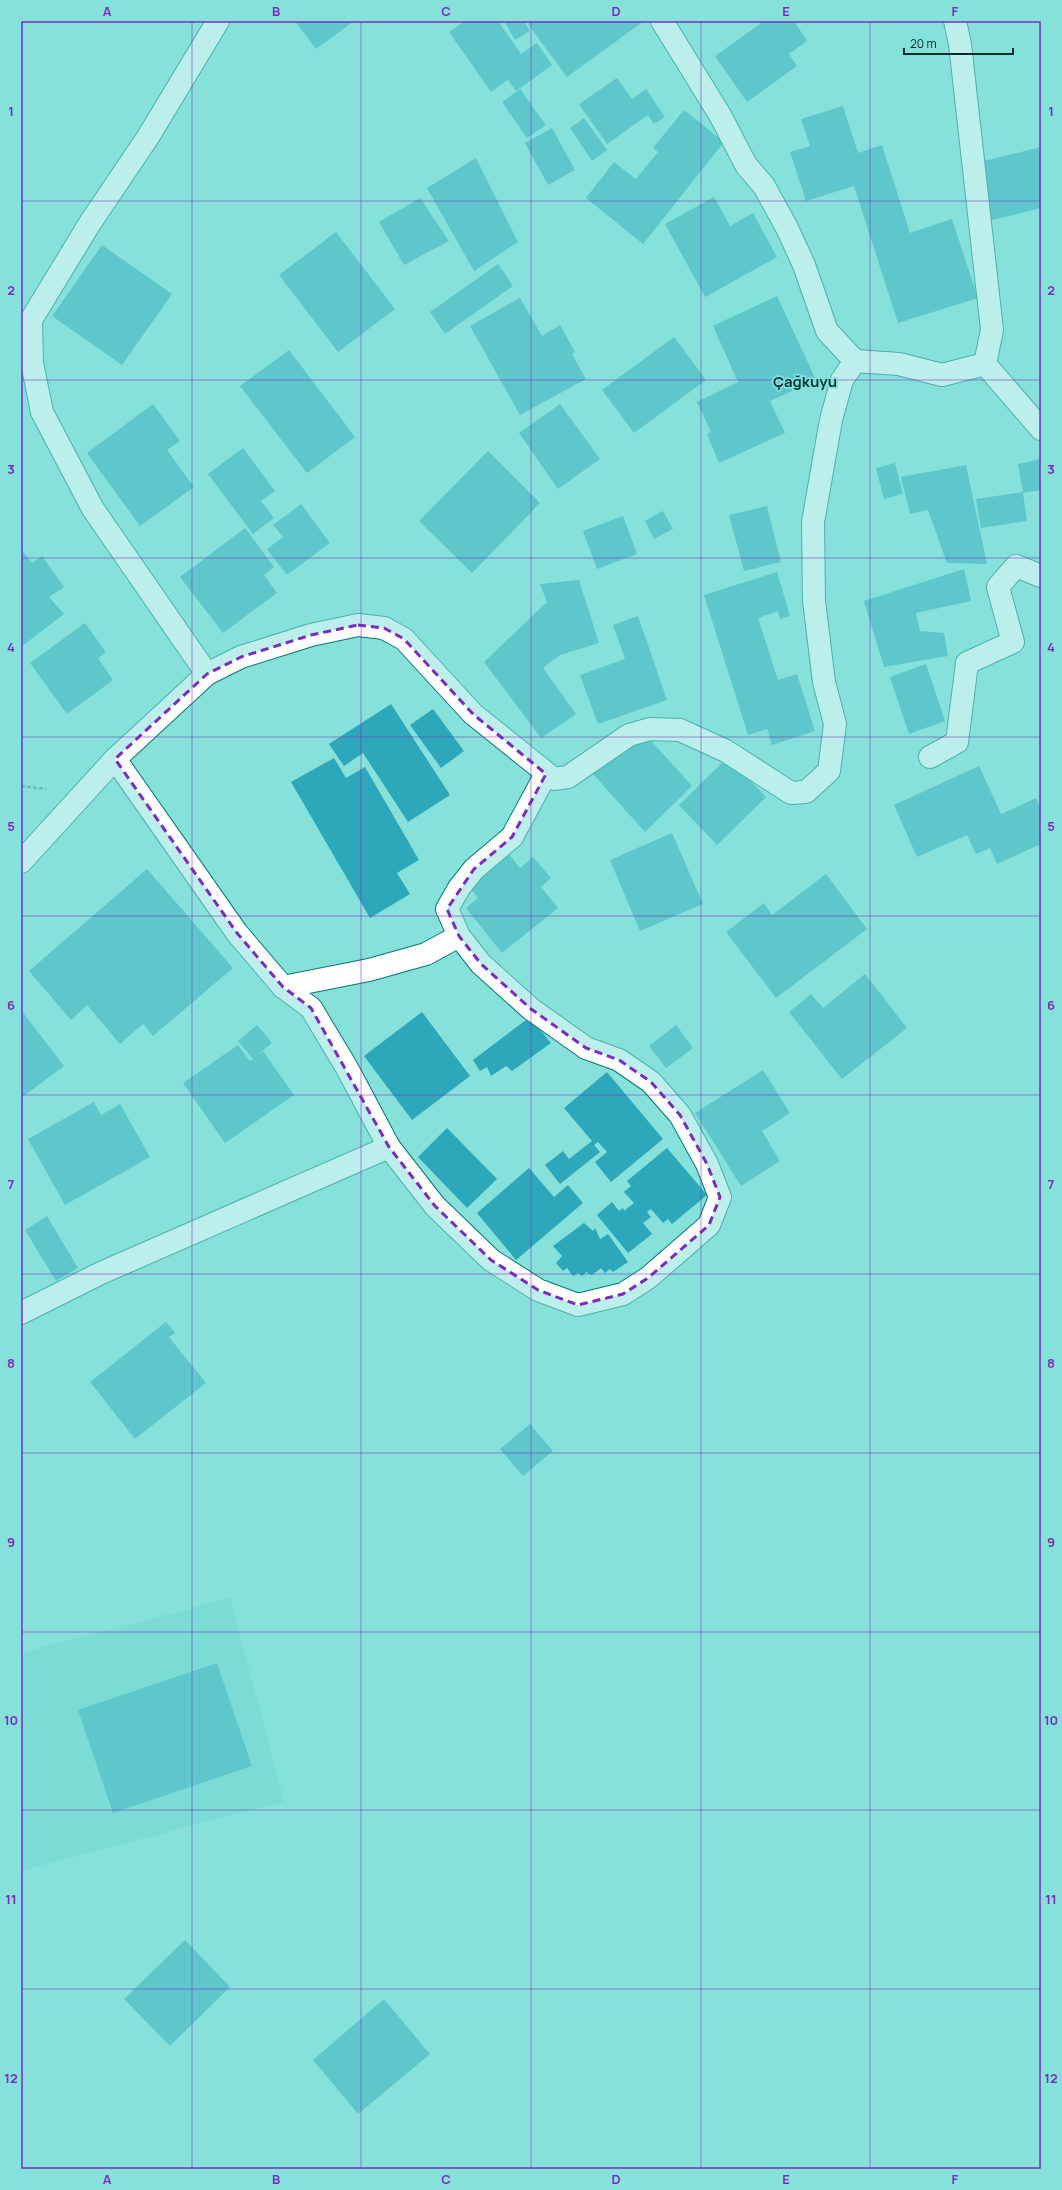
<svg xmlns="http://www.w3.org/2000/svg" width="1062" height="2190" font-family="Manrope,sans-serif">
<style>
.built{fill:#6dd6cf}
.building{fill:#2da7ba}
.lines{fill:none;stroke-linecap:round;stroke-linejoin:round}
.minor-casing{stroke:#057773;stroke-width:24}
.path{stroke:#4b918c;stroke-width:2.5;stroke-dasharray:4 2;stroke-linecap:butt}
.minor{stroke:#fff;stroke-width:22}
.marked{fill:none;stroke:#7b2cbf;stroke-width:3;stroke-dasharray:8 5;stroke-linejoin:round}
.grid{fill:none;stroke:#7b2cbf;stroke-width:1;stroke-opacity:0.55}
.labels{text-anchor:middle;stroke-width:3.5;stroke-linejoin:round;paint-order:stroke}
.quarter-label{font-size:15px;font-weight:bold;fill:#003735;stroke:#85e1da}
.neatline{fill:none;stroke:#7b2cbf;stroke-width:1.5}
.grid-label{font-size:13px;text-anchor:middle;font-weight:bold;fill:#7b2cbf}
</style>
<rect width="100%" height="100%" fill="#85e1da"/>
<path class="built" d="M230,1598l54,203 -263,70v-218z"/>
<g class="building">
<path d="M295,21h59l-38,28z"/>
<path d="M465,21h33l23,33 16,-11 15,22 -36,26 -8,-11 -17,12 -42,-60z"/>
<path d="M504,21h20l6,10 -15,9z"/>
<path d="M532,21h112l-77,56 -39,-53z"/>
<path d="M758,21h36l13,20 -18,13 8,12 -50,36 -32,-46 45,-32z"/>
<path d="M617,78l15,21 14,-10 19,28 -11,7 -6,-9 -41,29 -28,-40z"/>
<path d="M520,89l26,36 -19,13 -25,-36z"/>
<path d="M843,106l15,47 24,-8 28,88 42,-14 26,79 -80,25 -44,-137 -48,15 -16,-49 20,-6 -9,-27z"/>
<path d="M684,110l40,32 -81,102 -57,-46 28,-36 22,17 22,-27 -5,-4z"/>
<path d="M584,118l23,32 -15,11 -22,-33z"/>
<path d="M552,128l23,42 -27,15 -23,-42z"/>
<path d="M1041,147v61l-53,13 -6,-28 6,-2 -8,-29z"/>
<path d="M476,158l42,84 -44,29 -47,-83z"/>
<path d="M714,197l16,29 23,-13 24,44 -72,40 -40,-73z"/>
<path d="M420,198l29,43 -45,24 -25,-43z"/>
<path d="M336,232l59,77 -57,43 -59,-77z"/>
<path d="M102,245l70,49 -50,71 -70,-49z"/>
<path d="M498,264l15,22 -68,48 -15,-22z"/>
<path d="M777,296l39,84 -46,21 15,32 -66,30 -12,-29 4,-2 -14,-30 41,-20 -25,-56z"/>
<path d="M520,298l22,38 18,-11 15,27 -3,2 14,25 -66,36 -50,-89z"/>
<path d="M674,337l32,43 -72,53 -32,-43z"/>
<path d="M289,350l66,87 -48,36 -67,-87z"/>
<path d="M153,404l27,37 -13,9 27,37 -54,39 -53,-73z"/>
<path d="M560,404l40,55 -42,30 -39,-56z"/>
<path d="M243,448l32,43 -14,10 13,17 -21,16 -45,-60z"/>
<path d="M488,451l52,52 -68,70 -53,-52z"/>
<path d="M1041,459v31l-18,3 4,28 -46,7 -5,-29 47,-7 -5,-28z"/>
<path d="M895,463l8,31 -19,5 -8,-31z"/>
<path d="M966,465l21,99 -40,-1 -19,-53 -18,4 -9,-37z"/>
<path d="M301,504l29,39 -43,32 -20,-26 16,-12 -10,-12z"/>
<path d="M767,506l14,56 -37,9 -15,-56z"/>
<path d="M663,511l10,18 -19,10 -9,-18z"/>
<path d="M623,516l14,38 -40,15 -14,-38z"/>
<path d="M245,528l29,39 -10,8 13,18 -54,40 -43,-56z"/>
<path d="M21,549l11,14 10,-7 22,31 -15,10 15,17 -43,33z"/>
<path d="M964,569l7,32 -55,12 4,18 24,2 4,23 -64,11 -20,-66z"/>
<path d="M777,572l13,44 -10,3 -2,-8 -20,7 20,62 19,-6 18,57 -43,14 -5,-16 -19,6 -44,-140z"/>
<path d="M579,580l20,63 -39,12 -17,13 33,46 -35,24 -57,-76 63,-60 -7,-18z"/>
<path d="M638,616l29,84 -69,24 -18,-49 45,-16 -12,-34z"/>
<path d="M85,623l21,29 -8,6 15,22 -46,34 -37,-51z"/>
<path d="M926,664l19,57 -36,13 -19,-57z"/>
<path d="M391,704l59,91 -42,27 -45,-69 -19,13 -15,-22z"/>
<path d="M433,709l31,42 -23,17 -31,-43z"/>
<path d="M646,735l46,51 -47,46 -52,-58z"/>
<path d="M728,757l38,40 -49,48 -38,-40z"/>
<path d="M334,758l12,20 19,-11 54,93 -22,13 13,21 -40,24 -79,-136z"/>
<path d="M979,766l22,48 35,-16 5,11v35l-44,20 -7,-16 -14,6 -9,-19 -50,22 -23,-52z"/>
<path d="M672,833l31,71 -63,27 -30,-71z"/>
<path d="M507,852l13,16 13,-11 18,21 -10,9 17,21 -56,45 -36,-45 12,-10 -11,-14z"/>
<path d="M147,869l86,99 -80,68 -10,-12 -23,20 -33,-39 -16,15 -42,-49z"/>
<path d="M826,874l41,55 -91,69 -50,-66 38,-29 8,12z"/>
<path d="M865,974l42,54 -65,51 -53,-67 22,-18 12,14z"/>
<path d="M21,1010l43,56 -43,32z"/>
<path d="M422,1012l48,64 -58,44 -48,-64z"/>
<path d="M530,1017l21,26 -39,28 -6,-5 -15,10 -4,-9 -7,4 -7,-11z"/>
<path d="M257,1025l15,18 -17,14 8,-6 31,44 -69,48 -42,-60 55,-38 12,16 3,-2 -15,-18z"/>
<path d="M676,1025l17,23 -27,20 -17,-22z"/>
<path d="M763,1070l27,43 -28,18 18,30 -39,25 -46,-73z"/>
<path d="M607,1072l56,67 -52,43 -16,-20 12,-10 -9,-10 -4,3 6,7 -40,32 -15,-19 18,-14 6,8 23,-18 -28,-33z"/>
<path d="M94,1102l7,13 19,-11 30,53 -85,48 -37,-66z"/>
<path d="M447,1128l50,51 -30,29 -49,-51z"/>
<path d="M667,1148l40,47 -35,29 -4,-5 -5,4 -12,-14 -4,3 4,5 -8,6 9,11 -24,19 -31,-38 15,-13 7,9 4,-3 1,3 10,-8 -10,-11 7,-6 -4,-5z"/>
<path d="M529,1168l25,29 14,-12 15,18 -67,57 -39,-47z"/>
<path d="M47,1216l31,52 -22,13 -31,-51z"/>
<path d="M584,1223l9,8 2,-3 5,11 8,-5 20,28 -15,10 -3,-3 -5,4 -4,-5 -9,7 -6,-3 -4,4 -4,-3 -5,3 -6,-8 -4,3 -7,-8 6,-7 -9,-10z"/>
<path d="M166,1322l9,11 -6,4 37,46 -71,56 -45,-57z"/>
<path d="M530,1424l23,27 -30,25 -23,-27z"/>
<path d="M217,1663l35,103 -139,47 -35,-103z"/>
<path d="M185,1940l45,47 -60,59 -46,-47z"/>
<path d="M384,1999l46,55 -72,60 -45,-54z"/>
</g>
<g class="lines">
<g class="minor-casing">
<g id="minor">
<path d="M662,21l58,94 26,50 18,21 23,42 17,37 23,66 28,30"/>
<path d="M985,364l56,65"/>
<path d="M207,674l-114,-165 -51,-97 -10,-49 -1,-43 59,-97 58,-86 70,-116"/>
<path d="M930,757l27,-15 10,-79 46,-21 -15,-55 18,-21 25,10"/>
<path d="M115,759l122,174 46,54 28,21 36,60 42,79 46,59 56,54 47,30 40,15 45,-11 25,-16 61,-53 11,-28 -13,-33 -27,-49 -29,-33 -32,-22 -33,-12 -55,-39 -50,-45 -22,-28 -12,-27 12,-21 15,-19 38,-32 34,-63"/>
<path d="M21,862l94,-103 92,-85 34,-17 70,-22 47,-10 26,3 20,11 69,75 81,65 14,-2 61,-42 21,-6 30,1 46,21 65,42 15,-1 23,-21 6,-47 -11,-42 -10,-81 -1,-79 18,-102 11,-40 13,-19 44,3 43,11 43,-11 7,-34 -32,-286 -5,-23"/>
<path d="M283,987l86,-17 57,-16 33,-18"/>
<path d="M21,1313l80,-40 288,-126"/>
</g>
</g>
<path class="path" d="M21,786l25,3"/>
<use href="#minor" class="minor"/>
</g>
<path d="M0 0H1062V2190H0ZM358,625l26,3 20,11 69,75 73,60 -34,63 -38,32 -27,40 12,27 22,28 50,45 55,39 33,12 32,22 29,33 27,49 13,33 -11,28 -61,53 -25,16 -45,11 -40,-15 -47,-30 -56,-54 -46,-59 -78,-139 -28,-21 -46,-54 -122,-174 92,-85 34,-17 70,-22z" fill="#85e1da" fill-opacity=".55" fill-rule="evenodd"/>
<path class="marked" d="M358,625l26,3 20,11 69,75 73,60 -34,63 -38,32 -27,40 12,27 22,28 50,45 55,39 33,12 32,22 29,33 27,49 13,33 -11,28 -61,53 -25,16 -45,11 -40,-15 -47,-30 -56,-54 -46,-59 -78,-139 -28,-21 -46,-54 -122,-174 92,-85 34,-17 70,-22z"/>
<path class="grid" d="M192,21v2148M361,21v2148M531,21v2148M701,21v2148M870,21v2148M21,201h1020M21,380h1020M21,558h1020M21,737h1020M21,916h1020M21,1095h1020M21,1274h1020M21,1453h1020M21,1632h1020M21,1810h1020M21,1989h1020"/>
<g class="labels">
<g class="quarter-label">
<text x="805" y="387">Çağkuyu</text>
</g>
</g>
<rect width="1062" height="2190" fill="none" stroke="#85e1da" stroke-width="44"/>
<path d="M904 48v6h109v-6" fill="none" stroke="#022c2a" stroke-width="2"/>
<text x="910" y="48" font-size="12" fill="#022c2a" stroke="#85e1da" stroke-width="3" paint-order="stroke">20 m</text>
<rect x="22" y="22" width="1018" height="2146" class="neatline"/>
<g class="grid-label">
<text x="107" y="16">A</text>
<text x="276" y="16">B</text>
<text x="446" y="16">C</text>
<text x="616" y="16">D</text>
<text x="786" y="16">E</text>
<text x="955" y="16">F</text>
<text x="11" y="116">1</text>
<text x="1051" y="116">1</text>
<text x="11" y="295">2</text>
<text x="1051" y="295">2</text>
<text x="11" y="474">3</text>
<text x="1051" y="474">3</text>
<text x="11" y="652">4</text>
<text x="1051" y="652">4</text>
<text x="11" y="831">5</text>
<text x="1051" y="831">5</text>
<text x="11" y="1010">6</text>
<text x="1051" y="1010">6</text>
<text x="11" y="1189">7</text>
<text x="1051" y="1189">7</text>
<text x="11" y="1368">8</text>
<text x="1051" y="1368">8</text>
<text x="11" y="1547">9</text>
<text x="1051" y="1547">9</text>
<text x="11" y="1725">10</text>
<text x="1051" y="1725">10</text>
<text x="11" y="1904">11</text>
<text x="1051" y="1904">11</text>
<text x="11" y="2083">12</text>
<text x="1051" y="2083">12</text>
<text x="107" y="2184">A</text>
<text x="276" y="2184">B</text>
<text x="446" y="2184">C</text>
<text x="616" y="2184">D</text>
<text x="786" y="2184">E</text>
<text x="955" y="2184">F</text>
</g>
</svg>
